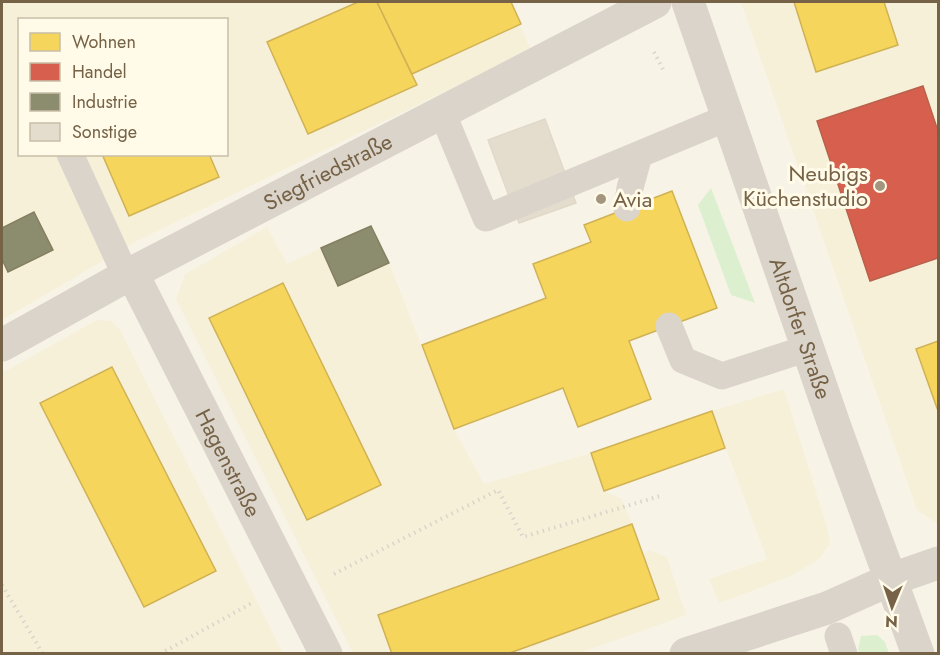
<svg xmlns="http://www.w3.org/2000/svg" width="940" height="655" font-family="Jost,sans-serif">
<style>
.residential{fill:#f6f0d9;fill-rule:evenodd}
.green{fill:#dcf0d0}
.homes{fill:#f6d55c;stroke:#d0b255;stroke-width:1.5}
.shops{fill:#d6604d;stroke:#b9614b;stroke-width:1.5}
.industry{fill:#8c8c6e;stroke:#857f62;stroke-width:1.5}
.building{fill:#e4ddce;stroke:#e0d8c9;stroke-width:1.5}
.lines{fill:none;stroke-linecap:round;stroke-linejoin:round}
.path{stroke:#dad4cb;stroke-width:4;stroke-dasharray:1.5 4.5;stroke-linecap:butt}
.lane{stroke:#dbd4cb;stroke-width:27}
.street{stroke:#dbd4cb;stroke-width:33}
.secondary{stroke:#dbd4cb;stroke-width:33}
.poi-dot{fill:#a3957e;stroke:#fffbe8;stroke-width:2}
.labels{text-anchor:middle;stroke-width:6;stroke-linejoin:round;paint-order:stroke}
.street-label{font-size:22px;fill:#766246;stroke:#fffbe8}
.poi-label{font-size:22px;fill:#766246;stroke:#fffbe8;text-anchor:end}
</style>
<rect width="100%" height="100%" fill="#f7f4e7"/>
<g class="residential">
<path d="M2,2h507l22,48 -394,191 -135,79zM20,20h206v134h-206z"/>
<path d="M741,2h197v520l-2,1 -19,-13z"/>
<path d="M267,227l20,37 34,-16 17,38 51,-23 65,166 30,55 107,-31 13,38 18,8 21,55 6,-4 18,7 19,58 -106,38h-227l-177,-354 9,-25z"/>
<path d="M97,320l14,1 9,9 163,323h-281v-280z"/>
<path d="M784,389l43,138 3,17 -12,16 -27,16 -72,27 -10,-24 58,-20 -55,-148z"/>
</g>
<g class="green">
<path d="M711,188l44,115 -24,-8 -33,-90z"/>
<path d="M877,635l8,7 4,11h-29l-2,-3 3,-14z"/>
</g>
<g class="homes">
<path d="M358,2h19l40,83 -109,49 -41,-92z"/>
<path d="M377,2h134l10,22 -109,50z"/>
<path d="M794,2h90l14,43 -82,27z"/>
<path d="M102,154h107l10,23 -90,39z"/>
<path d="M672,191l45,117 -88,33 22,58 -73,28 -15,-39 -109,41 -32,-84 124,-47 -13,-34 58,-22 -7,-17z"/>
<path d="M283,283l98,202 -74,35 -98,-202z"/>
<path d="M938,341v70l-22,-62z"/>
<path d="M112,367l104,204 -72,36 -104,-204z"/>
<path d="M712,411l13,37 -121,43 -13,-38z"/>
<path d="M632,524l27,75 -152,55h-115l-14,-39z"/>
</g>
<path class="shops" d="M923,86l15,45v127l-68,23 -53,-160z"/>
<g class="industry">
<path d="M34,212l19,38 -45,22 -6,-13v-31z"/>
<path d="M371,226l18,37 -51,23 -17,-38z"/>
</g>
<path class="building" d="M545,119l31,84 -57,20 -31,-83z"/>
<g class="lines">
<g class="path">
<path d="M654,52l9,17"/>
<path d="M334,574l164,-84 25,47 137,-41"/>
<path d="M2,585l41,69"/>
<path d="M160,654l92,-51"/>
</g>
<g class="lane">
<path d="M442,112l44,106 243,-101"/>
<path d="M70,154l56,122"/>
<path d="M627,208l3,-20 9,-33"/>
<path d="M669,326l14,34 39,16 86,-28"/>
<path d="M838,636l6,18"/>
</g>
<g class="street">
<path id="s1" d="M132,273l194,381"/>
<path id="s2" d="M2,345l124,-69 529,-274"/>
<path d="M686,654l141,-46 65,-29 46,-16"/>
</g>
<path class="secondary" id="s3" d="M688,2l148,428 82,224"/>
</g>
<g class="poi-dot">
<circle cx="880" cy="186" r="6"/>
<circle cx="601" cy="199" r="6"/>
</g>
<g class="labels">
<g class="street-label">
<text dy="8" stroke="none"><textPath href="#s2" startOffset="369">Siegfriedstraße</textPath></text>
<text dy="8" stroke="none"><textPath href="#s3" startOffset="345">Altdorfer Straße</textPath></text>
<text dy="8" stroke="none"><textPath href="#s1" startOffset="213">Hagenstraße</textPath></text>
</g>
<g class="poi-label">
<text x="868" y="181">Neubigs<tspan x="868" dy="25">Küchenstudio</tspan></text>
<text x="613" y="207" text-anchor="start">Avia</text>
</g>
</g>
<rect width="940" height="655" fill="none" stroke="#766246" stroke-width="6"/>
<rect x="18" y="18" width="210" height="138" fill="#fffbe8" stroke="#c8bea7" stroke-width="1.5"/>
<rect x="30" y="33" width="30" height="18" fill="#f6d55c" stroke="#c8bea7" stroke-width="1.5"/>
<text x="72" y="48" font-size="18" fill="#766246">Wohnen</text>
<rect x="30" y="63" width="30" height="18" fill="#d6604d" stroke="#c8bea7" stroke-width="1.5"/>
<text x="72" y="78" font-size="18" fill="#766246">Handel</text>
<rect x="30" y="93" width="30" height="18" fill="#8c8c6e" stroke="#c8bea7" stroke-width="1.5"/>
<text x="72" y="108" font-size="18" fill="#766246">Industrie</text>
<rect x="30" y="123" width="30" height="18" fill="#e4ddce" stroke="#c8bea7" stroke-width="1.5"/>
<text x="72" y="138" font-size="18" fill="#766246">Sonstige</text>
<g transform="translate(892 607) rotate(182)" stroke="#fffbe8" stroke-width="4.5" paint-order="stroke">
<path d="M0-4.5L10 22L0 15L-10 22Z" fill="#766246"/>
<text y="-9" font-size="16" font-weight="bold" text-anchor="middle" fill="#766246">N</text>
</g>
</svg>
